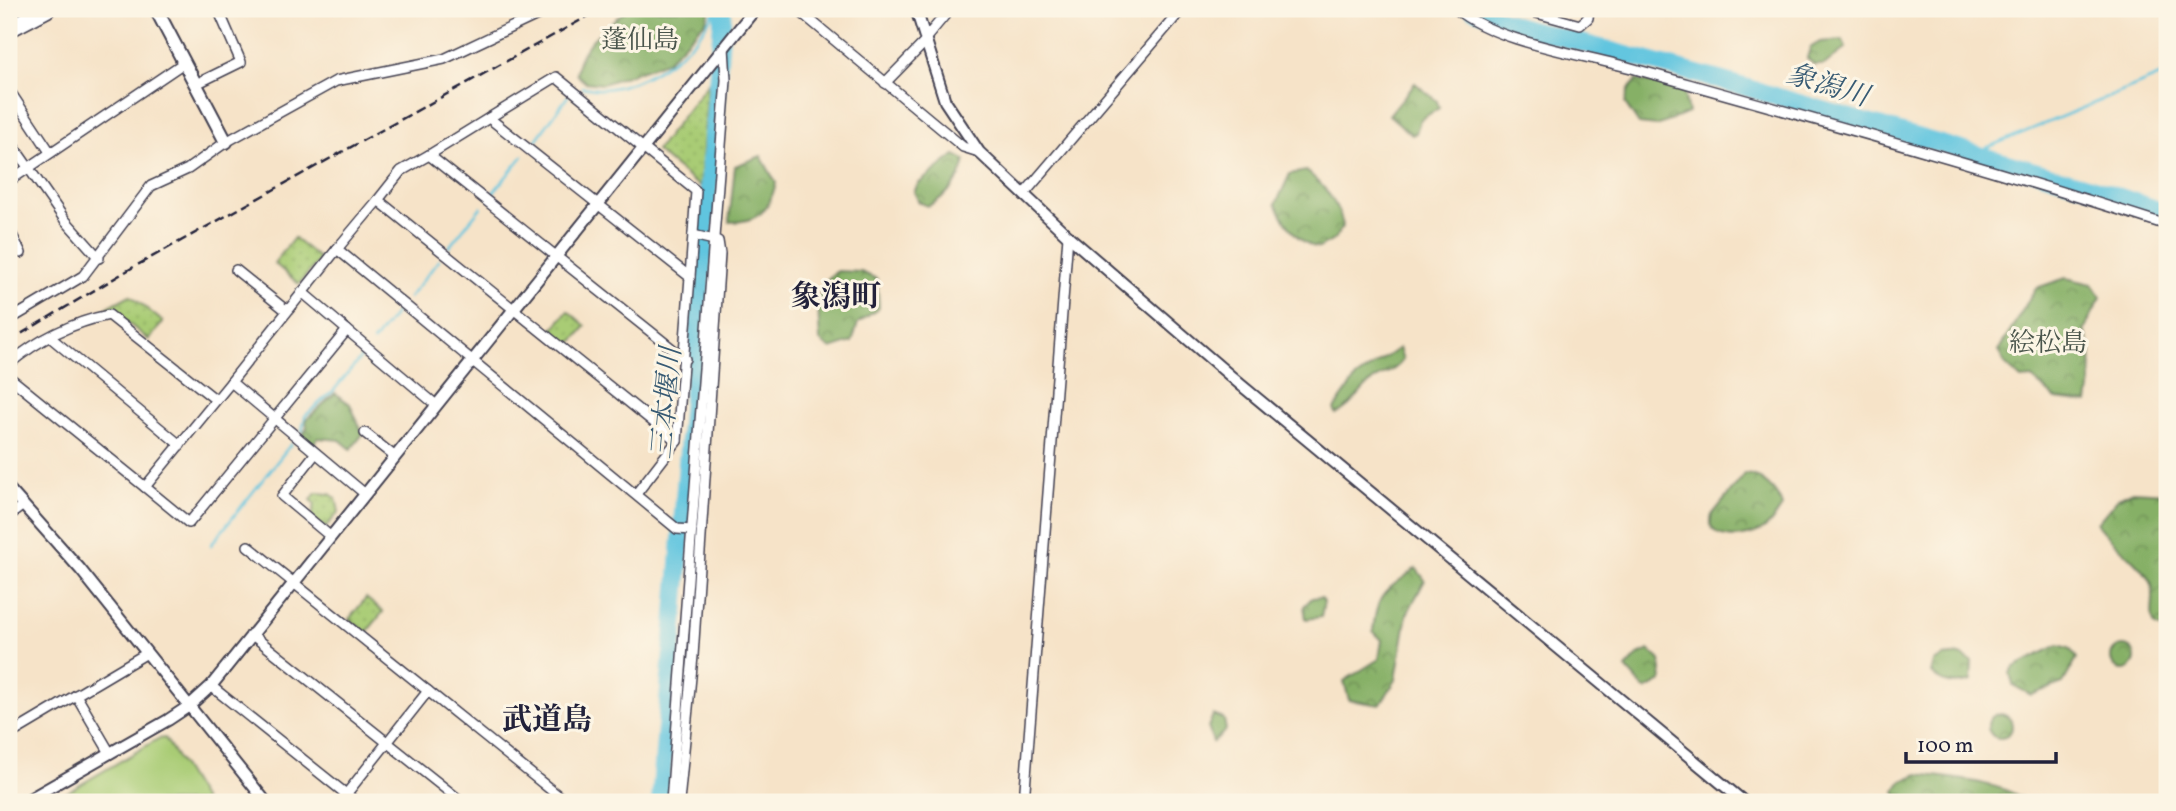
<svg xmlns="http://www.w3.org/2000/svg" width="2176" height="811" font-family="Vollkorn,'Noto Serif JP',serif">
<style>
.grass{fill:url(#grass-dots);stroke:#667758;stroke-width:2}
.forest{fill:url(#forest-crowns);stroke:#546950;stroke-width:2}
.pitch{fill:#a9cc75;stroke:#667758;stroke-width:2}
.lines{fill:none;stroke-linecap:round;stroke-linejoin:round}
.stream{stroke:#61c5df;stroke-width:2.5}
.river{stroke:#61c5df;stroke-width:18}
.minor-casing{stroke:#423f50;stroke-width:12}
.tertiary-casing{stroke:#423f50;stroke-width:14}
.secondary-casing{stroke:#423f50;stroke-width:16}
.trunk-casing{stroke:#423f50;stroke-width:19}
.minor{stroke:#fff;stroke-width:9}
.tertiary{stroke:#fff;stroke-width:10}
.secondary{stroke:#fff;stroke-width:12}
.trunk{stroke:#fff;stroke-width:16}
.rail{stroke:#22223b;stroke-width:2.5;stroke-dasharray:10 5;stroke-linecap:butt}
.labels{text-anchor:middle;stroke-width:6;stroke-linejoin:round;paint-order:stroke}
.park-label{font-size:26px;fill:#4a554c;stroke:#fcf5e5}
.water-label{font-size:28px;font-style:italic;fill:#385b74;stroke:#fcf5e5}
.quarter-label{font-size:30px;font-weight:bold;fill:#22223b;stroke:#fcf5e5}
</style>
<defs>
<pattern id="grass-dots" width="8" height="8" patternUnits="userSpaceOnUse" patternTransform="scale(1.75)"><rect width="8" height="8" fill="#a9cc75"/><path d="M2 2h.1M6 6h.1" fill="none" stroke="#91af66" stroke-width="1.8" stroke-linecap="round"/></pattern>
<pattern id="forest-crowns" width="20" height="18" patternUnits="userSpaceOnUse" patternTransform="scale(1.75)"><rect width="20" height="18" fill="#86b066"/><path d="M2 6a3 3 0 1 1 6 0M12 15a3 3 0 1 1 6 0" fill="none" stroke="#6d8f55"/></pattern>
</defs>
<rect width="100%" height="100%" fill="#fcf5e5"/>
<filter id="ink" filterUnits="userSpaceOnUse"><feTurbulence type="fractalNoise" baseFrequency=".0143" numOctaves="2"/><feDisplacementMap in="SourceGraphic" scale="14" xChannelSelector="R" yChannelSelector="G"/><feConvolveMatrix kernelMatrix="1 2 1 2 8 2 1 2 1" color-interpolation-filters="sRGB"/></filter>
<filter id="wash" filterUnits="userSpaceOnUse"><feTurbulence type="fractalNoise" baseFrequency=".00686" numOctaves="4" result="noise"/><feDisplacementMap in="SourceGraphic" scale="28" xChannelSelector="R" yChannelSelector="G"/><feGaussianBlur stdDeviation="1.57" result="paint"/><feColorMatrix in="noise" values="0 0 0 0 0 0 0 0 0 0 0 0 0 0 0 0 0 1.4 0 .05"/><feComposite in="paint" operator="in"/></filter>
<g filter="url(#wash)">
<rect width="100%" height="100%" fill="#f6e3c8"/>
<g class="grass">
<path d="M708,83l-8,104 -44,-36z"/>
<path d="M294,238l26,21 -21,25 -25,-21z"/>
<path d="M130,295l33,27 -14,18 -41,-33z"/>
<path d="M568,311l18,15 -17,20 -18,-15z"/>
<path d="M316,493l14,1 6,4 3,14 -14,16 -13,-11 3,-13 -4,-4z"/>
<path d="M366,598l17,14 -17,21 -17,-14z"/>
</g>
<g class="forest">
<path d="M627,9h83l-4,12 -40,41 -63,22 -18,-2 -9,-8c2,-29 30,-46 51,-65z"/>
<path d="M1842,40l4,8 -22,17h-10l-7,-7 3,-10 10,-6z"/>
<path d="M1637,80l47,10 4,23 -31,13 -18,-2 -14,-21 4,-14z"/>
<path d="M1415,83l22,18 2,7 -19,12 -4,13 -4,2 -23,-20z"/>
<path d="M955,155l10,5c-3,20 -19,38 -38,46l-8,-4 -5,-10 4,-8z"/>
<path d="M761,156l15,27c-7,28 -17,39 -47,39l6,-56z"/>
<path d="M1306,171c19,14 31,31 37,54l-8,14 -16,9c-23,-5 -33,-25 -43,-44l14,-30z"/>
<path d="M838,271l23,1 16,7 2,29 -21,15 -6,19 -21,7 -11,-8c-1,-25 -8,-56 18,-70z"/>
<path d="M2066,278l26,6 9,13 -17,33c11,25 8,47 4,73l-32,-4 -24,-21 -11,1 -16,-15 -7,-13 38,-63z"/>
<path d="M1399,348l4,12c-8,12 -22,14 -33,23 -11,9 -19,25 -34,31l-2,-5 22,-31z"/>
<path d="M335,393l15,11 13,30 -12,15 -11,-9 -22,-2 -6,7 -10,-9 5,-8 -1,-8z"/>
<path d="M1745,474c16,1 34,18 37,33 -5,7 -10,16 -17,21 -15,11 -62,16 -53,-13z"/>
<path d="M2133,491l34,2v137l-12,-4c-7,-15 2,-28 -4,-44 -6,-15 -42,-41 -54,-59l21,-25z"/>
<path d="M1416,568l9,12 -18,34 -11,66 -16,25 -31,-5 -5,-19 35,-22 3,-19 -9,-9c4,-41 13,-39 43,-63z"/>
<path d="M1321,597l3,4 -3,16 -15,2 -2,-13 8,-8z"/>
<path d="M2058,645l11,3 8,10 -14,25 -32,12 -18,-10 -3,-12 4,-6z"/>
<circle cx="2123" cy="658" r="12"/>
<path d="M1649,650l11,10 2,21 -17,9 -19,-22 12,-13z"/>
<path d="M1961,655l11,7 -1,19c-15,5 -28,4 -40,-8l3,-11 9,-5z"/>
<circle cx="2000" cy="726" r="12"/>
<path d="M1213,715l11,4 2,11 -13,12 -5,-15z"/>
<path d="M1918,774c29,4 87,8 109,28h-127l-5,-11 7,-10z"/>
</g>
<path class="pitch" d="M165,738l39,64h-153l107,-63z"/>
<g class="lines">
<g class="stream">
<path d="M582,87c8,1 14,3 22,2 43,-4 94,-41 111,-80"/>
<path d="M534,143l34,-47"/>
<path d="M1974,153l193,-80"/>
<path d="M492,194l31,-38"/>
<path d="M449,247l32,-40"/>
<path d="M409,298l30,-38"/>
<path d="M373,342l25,-32"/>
<path d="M302,431l3,-15 29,-26 29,-35"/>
<path d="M211,545l80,-101"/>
</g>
<g class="river">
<path d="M1473,9l42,16 208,56 374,108 70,24"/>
<path d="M660,802l63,-793"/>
</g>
</g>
</g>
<g filter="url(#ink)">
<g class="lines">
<g class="minor-casing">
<g id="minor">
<path d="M13,9l-4,3 5,14"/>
<path d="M797,9l166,138 16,5"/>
<path d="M1456,9c41,34 126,45 179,60 178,50 356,99 532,156"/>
<path d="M1522,9l58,16 8,-7 1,-9"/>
<path d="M925,39l25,-30"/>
<path d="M885,83l40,-41"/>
<path d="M196,84l45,-22 -23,-53"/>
<path d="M9,90l41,62"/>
<path d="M489,118l67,-41 140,114 -6,86"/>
<path d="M9,140l56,80 34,38"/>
<path d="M429,155l60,-37 201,159 -13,164"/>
<path d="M9,181l176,-119"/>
<path d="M1024,194l158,-185"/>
<path d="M378,200l23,-29 28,-16 256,204"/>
<path d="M9,229l12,24"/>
<path d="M337,249l41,-49 299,241 -41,53"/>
<path d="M236,270l51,41"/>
<path d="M302,292l45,38"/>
<path d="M9,320l74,-44 68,-90 37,-17 38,-27 110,-61 108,-22 106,-50"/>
<path d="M50,337l130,108"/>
<path d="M9,364c28,-24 64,-42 100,-49l107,85"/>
<path d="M9,377l136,110 86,-105 133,111"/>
<path d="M231,382l106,-133 340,280 15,1"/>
<path d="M365,433l29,23"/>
<path d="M315,454l-33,42 49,41"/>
<path d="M145,487l44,36 158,-193 88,74"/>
<path d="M9,516l14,-11"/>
<path d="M248,546l180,145 -88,111"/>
<path d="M251,634l211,168"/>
<path d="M211,686l145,116"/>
<path d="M428,691l138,111"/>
<path d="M76,695l34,58"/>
<path d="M9,735l138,-82"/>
<path d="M671,802l55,-722 -2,-33"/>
<path d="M679,802l14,-146 27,-402 -2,-13 -25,-6"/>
<path d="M1024,802l44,-566"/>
</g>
</g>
<g class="tertiary-casing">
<g id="tertiary">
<path d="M916,9l29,92 34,51 89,84 173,149 503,417"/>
<path d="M9,489l71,80 186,233"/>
<path d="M24,802l144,-82 21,-14 22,-20 544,-677"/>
</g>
</g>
<g class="secondary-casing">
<path id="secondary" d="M156,9l70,133"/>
</g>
<g class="trunk-casing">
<path id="trunk" d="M9,29l38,-20"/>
</g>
<use href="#minor" class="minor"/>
<use href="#tertiary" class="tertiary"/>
<use href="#secondary" class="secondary"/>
<use href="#trunk" class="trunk"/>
<path class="rail" d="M9,341l121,-72 471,-260"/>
</g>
</g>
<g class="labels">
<g class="park-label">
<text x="640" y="48">蓬仙島</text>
<text x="2048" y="351">絵松島</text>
</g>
<g class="water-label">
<text transform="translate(1828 84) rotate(17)" y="10">象潟川</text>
<text transform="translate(665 403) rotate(-85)" y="10">三本堰川</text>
</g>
<g class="quarter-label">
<text x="836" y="306">象潟町</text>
<text x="547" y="729">武道島</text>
</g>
</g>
<rect width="2176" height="811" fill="none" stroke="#fcf5e5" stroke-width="35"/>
<path d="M1906 752v10h150v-10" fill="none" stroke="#22223b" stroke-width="3.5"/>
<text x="1917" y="752" font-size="21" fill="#22223b" stroke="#fcf5e5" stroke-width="5" paint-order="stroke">100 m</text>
</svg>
